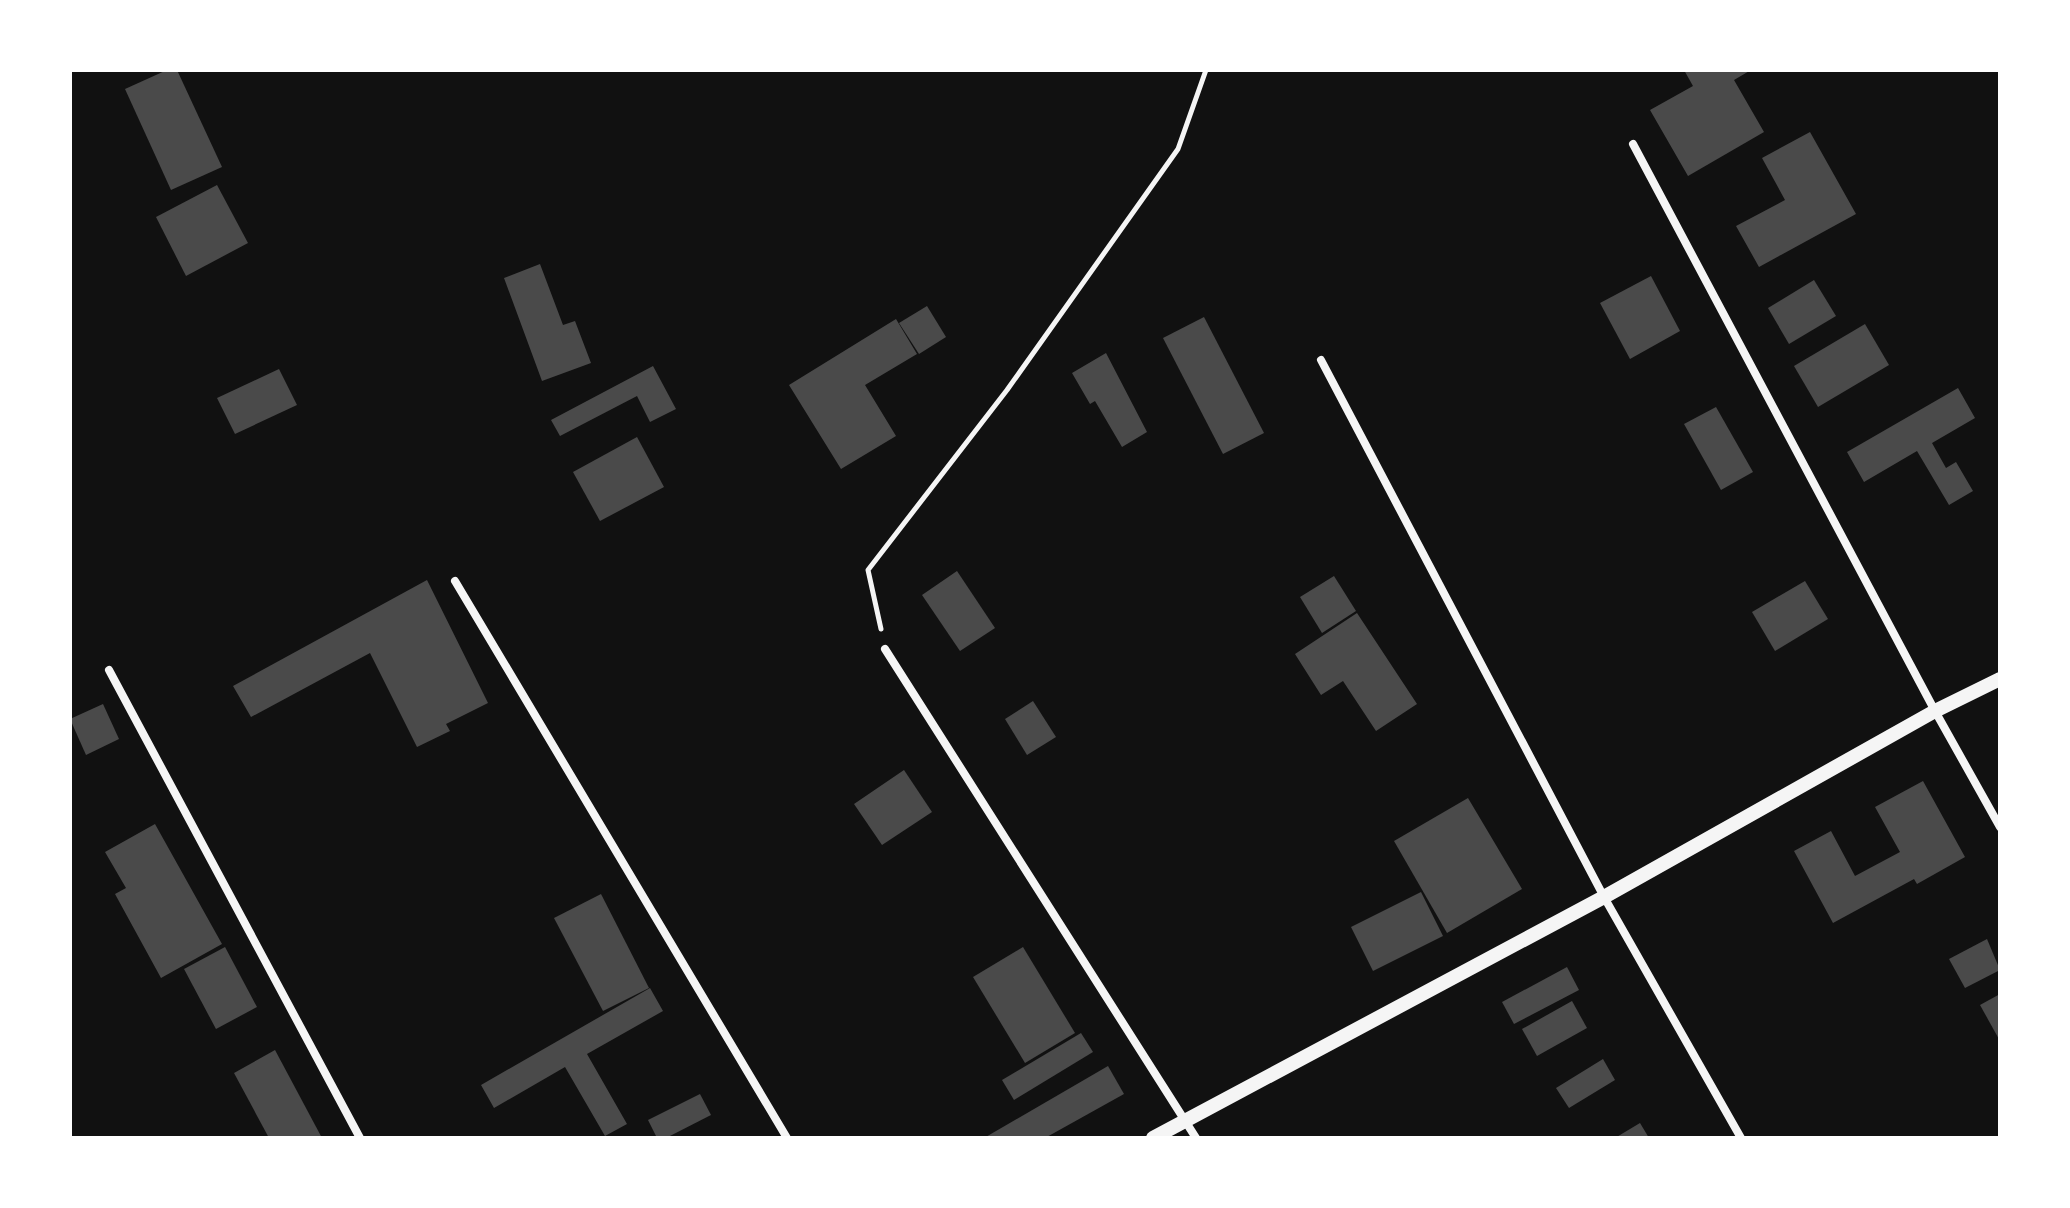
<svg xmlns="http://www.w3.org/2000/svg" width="2070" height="1208" font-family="Manrope,sans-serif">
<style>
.building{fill:#4a4a4a}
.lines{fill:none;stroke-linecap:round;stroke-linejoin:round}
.path{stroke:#f5f5f5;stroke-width:5}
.minor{stroke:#f5f5f5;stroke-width:8}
.tertiary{stroke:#f5f5f5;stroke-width:14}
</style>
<rect width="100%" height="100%" fill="#111"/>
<g class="building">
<path d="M167,70h10l45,97 -51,23 -46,-101z"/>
<path d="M1684,70h67l-17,10 30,52 -76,44 -38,-66 43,-24z"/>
<path d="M1810,132l46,82 -97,53 -23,-41 49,-26 -23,-42z"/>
<path d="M217,185l31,58 -62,33 -30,-59z"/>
<path d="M540,264l23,61 12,-4 16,42 -49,18 -38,-103z"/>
<path d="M1651,276l29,55 -50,28 -30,-56z"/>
<path d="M1814,280l22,36 -47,28 -21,-36z"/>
<path d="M927,306l19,31 -27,17 -20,-31z"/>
<path d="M1204,317l60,116 -41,21 -60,-116z"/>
<path d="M896,319l21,35 -52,31 31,51 -55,33 -52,-84z"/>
<path d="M1865,324l24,41 -71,42 -24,-41z"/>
<path d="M1106,353l41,79 -25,15 -27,-46 -5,3 -18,-31z"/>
<path d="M653,366l23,43 -26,13 -13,-26 -77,40 -9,-16z"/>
<path d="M279,369l18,36 -62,29 -18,-36z"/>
<path d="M1958,388l17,30 -43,25 14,25 10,-6 17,29 -24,14 -32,-54 -53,31 -17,-30z"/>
<path d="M1716,407l37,65 -32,18 -37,-66z"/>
<path d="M637,437l27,50 -64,34 -27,-49z"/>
<path d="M957,571l38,57 -35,23 -38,-56z"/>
<path d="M1334,576l22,35 -34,22 -22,-36z"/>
<path d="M427,580l61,123 -42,21 4,7 -33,16 -47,-94 -119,64 -18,-31z"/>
<path d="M1805,581l23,38 -53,32 -23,-39z"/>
<path d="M1357,613l60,91 -41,27 -33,-50 -22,14 -26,-41z"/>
<path d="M1033,701l23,36 -29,18 -22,-36z"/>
<path d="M103,704l16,35 -33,16 -16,-36z"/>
<path d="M904,770l28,42 -50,33 -28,-41z"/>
<path d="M1923,781l42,76 -48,27 -3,-5 -81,44 -39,-72 37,-20 24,45 45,-24 -25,-45z"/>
<path d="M1468,798l54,91 -75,44 -53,-92z"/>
<path d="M155,824l67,120 -61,34 -46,-84 11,-6 -21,-36z"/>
<path d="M1421,892l22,44 -70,35 -22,-44z"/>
<path d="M601,894l48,94 -46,23 -49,-93z"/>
<path d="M1987,939l13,31 -35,18 -16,-29z"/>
<path d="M225,947l32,60 -41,22 -32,-60z"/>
<path d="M1023,947l52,86 -50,30 -52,-86z"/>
<path d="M1567,967l12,23 -65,34 -12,-22z"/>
<path d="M650,988l13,23 -76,43 40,70 -22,12 -40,-69 -71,41 -13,-23z"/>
<path d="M2000,994v47l-20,-36z"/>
<path d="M1572,1001l15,27 -50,28 -15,-27z"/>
<path d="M1081,1033l12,19 -79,48 -12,-20z"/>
<path d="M275,1050l47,88h-53l-35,-65z"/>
<path d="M1603,1059l12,21 -46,28 -13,-20z"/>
<path d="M1108,1066l16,28 -79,44h-61z"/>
<path d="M700,1094l11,21 -45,23h-9l-9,-18z"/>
<path d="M1640,1123l9,15h-34z"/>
</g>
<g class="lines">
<path class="path" d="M881,629l-13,-59 139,-180 171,-241 28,-79"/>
<g class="minor">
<path d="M1633,144l302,567 65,116"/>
<path d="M1321,360l283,537 137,241"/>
<path d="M455,581l332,557"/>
<path d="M885,649l311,489"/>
<path d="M109,670l251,468"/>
</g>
<path class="tertiary" d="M1153,1138l451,-241 331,-186 65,-32"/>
</g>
<rect width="2070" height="1208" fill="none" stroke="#ffffff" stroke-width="144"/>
</svg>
